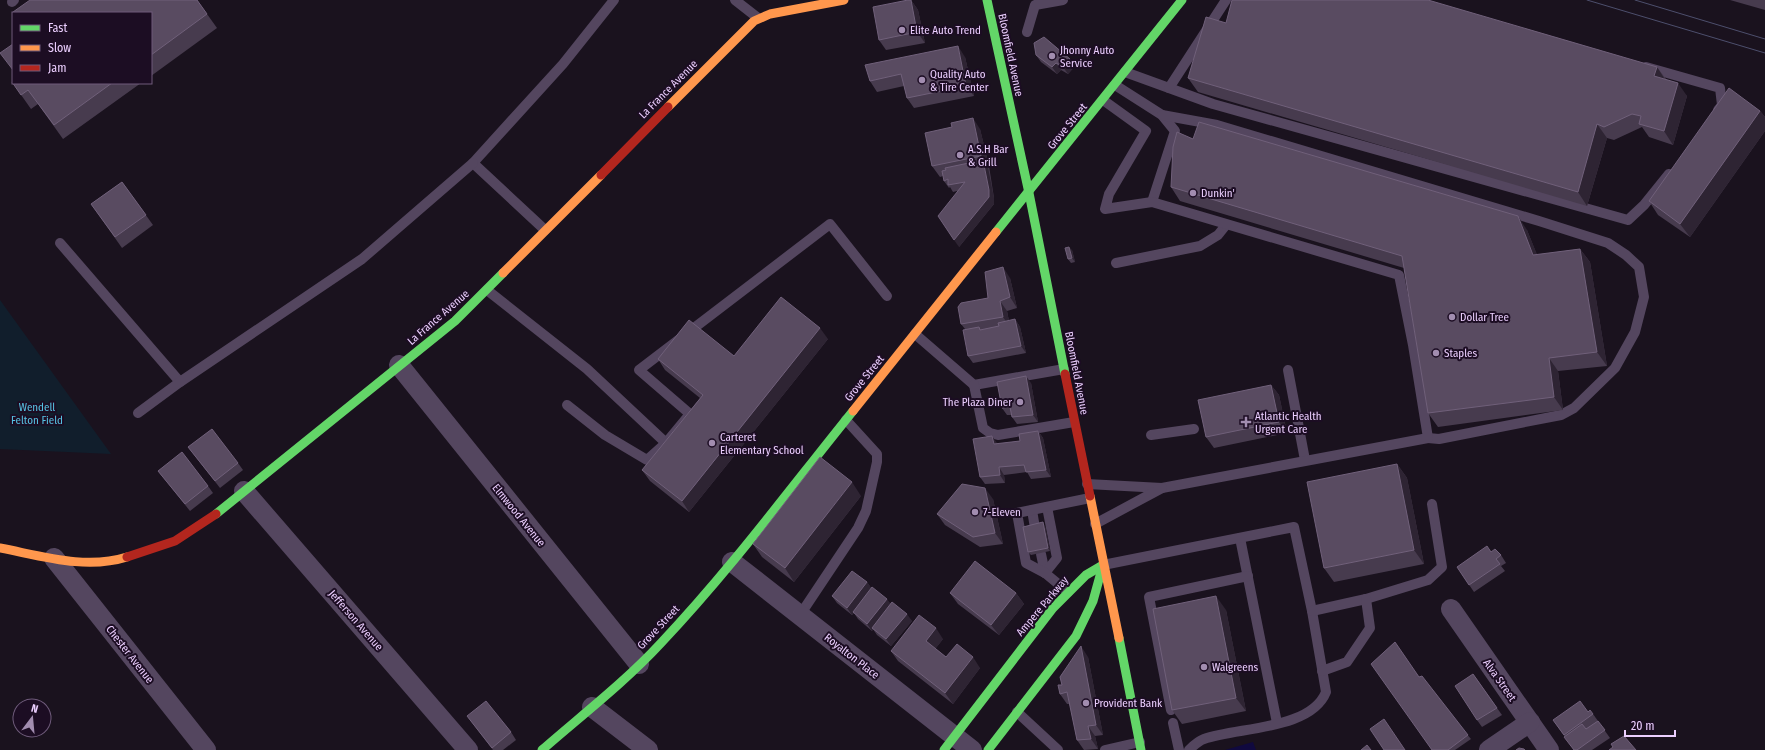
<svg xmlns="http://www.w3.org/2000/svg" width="1765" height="750" font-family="'Fira Sans Condensed',sans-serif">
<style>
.green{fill:#111e2c}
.water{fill:#10093f}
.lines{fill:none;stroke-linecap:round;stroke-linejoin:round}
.lane{stroke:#54465f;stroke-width:10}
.street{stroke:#54465f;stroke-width:20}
.fast{stroke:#63d668;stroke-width:9}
.slow{stroke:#ff974d;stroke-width:9}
.jam{stroke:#b3261e;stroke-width:9}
.tram{stroke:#4d4f6d;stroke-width:1}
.wall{fill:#473b4e}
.shaded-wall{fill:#2e2433}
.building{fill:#594b61;stroke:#70607a}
.poi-dot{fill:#a28db0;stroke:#1c0d23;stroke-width:1.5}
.labels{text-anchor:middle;stroke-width:4;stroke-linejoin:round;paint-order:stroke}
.poi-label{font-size:11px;fill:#eccfff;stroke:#1c0d23;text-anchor:start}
.street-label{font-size:11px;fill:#eccfff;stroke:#1c0d23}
.park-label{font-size:11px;fill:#57c2e3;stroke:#1c0d23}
</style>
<rect width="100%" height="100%" fill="#1a121e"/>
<path class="green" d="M0,300l111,154 -111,-5z"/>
<path class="water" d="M1253,742l3,8h-31z"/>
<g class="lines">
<g class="lane">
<path d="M735,0l23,18"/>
<path d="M12,2l2,-2"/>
<path d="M1027,32l8,-27 28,-5"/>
<path d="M1646,67l74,21 2,17 -4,5"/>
<path d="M1125,72l88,32 415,116 16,-15 25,-31"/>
<path d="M1115,85l47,30 13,16 -23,71"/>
<path d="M1169,88l57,-88"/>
<path d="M1162,115l55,10 322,96 69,22 18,12 13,12 5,30 -9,35 -20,36 -41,40 -13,7 -122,24 -11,-1"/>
<path d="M545,230l-72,-67 90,-99 51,-64"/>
<path d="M60,243l120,139"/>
<path d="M1116,263l84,-17 18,-11 8,-10"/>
<path d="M487,290l100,79 79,74 24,-29 -51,-44 191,-146 57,72"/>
<path d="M915,334l59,51 90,-16"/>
<path d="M1288,370l17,90"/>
<path d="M974,385l9,43 7,5 8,2 76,-13"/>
<path d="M567,405l38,30 42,25 19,-17"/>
<path d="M138,413l42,-31 182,-123 111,-96"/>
<path d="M1151,435l43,-6"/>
<path d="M1087,484l75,4 266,-50 -15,-93 -14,-70 -247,-73 -47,7 4,-15 37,-63 -43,-31"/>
<path d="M1032,510l3,18"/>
<path d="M1095,524l67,-36"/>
<path d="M1240,538l37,185"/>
<path d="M1041,554l4,19"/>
<path d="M1103,565l191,-38 18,84 14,81c-15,38 -88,35 -122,47 -6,2 -11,7 -15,11"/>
<path d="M1045,573l12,-15 -10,-51"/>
<path d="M1068,592l-23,-19 -19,-10 -9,-50 73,-15"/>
<path d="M1312,611l54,-12 62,-19 14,-13 -10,-63"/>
<path d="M800,615l58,-87 8,-17 11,-49v-8l-31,-34"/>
<path d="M1322,671l25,-9 23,-34 -4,-29"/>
<path d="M1171,710l-22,-113 99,-21"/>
<path d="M1017,712l41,38"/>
<path d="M1173,723l6,27"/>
<path d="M1105,750l35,-8"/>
</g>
<g class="street">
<path d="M399,365l240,299"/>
<path d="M244,491l224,259"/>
<path d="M54,558l152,192"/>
<path d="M732,562l240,188"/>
<path d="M1451,609l98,141"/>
<path d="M592,707l56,43"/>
<path d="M1489,750l41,-28"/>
</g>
<g class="fast">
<path d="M987,0l42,193 36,181"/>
<path d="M996,232l186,-232"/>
<path d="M216,514l239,-193 48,-48"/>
<path d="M1119,638l22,112"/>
<path d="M542,750c40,-35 83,-68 119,-107 69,-73 129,-154 192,-232"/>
<path d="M944,750l109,-142 33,-33 17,-10"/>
<path d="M988,750l88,-114 17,-35 10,-36"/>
</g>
<g class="slow">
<path d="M668,107l86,-86 16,-7 74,-14"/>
<path d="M503,273l98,-98"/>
<path d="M853,411l143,-179"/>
<path d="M1090,496l29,142"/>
<path d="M0,548c42,8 86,22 127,9"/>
</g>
<g class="jam">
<path d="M601,175l67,-68"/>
<path d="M1065,374l25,122"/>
<path d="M127,557l48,-16 41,-27"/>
</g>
<g class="tram">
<path d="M1587,0l178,53"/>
<path d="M1635,0l130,39"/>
</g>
</g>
<g class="wall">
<path d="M197,0l20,28 -66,48v-63z"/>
<path d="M911,0l7,10 7,33 -39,7 -7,-10z"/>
<path d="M1730,0h35v10z"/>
<path d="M1226,23l431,44 9,12 21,17 -14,49 -24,-8 -7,-10 -28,13 -7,-2 -20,68 -389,-114 -10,-14z"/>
<path d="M1036,55l39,11 -7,8 -7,-4 -4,4 -16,-12z"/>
<path d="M965,57l9,39 -60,12 -7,-10 -3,-12 -27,6 -7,-11z"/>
<path d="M12,82l1,1h128l-78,56 -25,-35 -7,5z"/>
<path d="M1760,111l5,6v14l-75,106 -32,-22 -9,-14z"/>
<path d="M980,129l9,37 5,32v6l-35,43 -2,-56 -4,1 -3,-5 -1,1 -5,-7 -1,-5 -3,1 -8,-11z"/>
<path d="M1193,139l334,91 10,25 43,-6 10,13 17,104 -49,5 5,39 -125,17 -10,-14 -24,-145 -224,-67 -9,-14z"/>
<path d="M122,182l31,43 -31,23 -31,-44z"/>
<path d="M1072,250l3,12 -4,1 -3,-4z"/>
<path d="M1010,278l7,30 -10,3 2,10 6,-2 5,8 6,26 -53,10 -5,-7 -3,-27 -4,-5 27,-26z"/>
<path d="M828,339l-139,173 -39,-31 -8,-11 58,-72 -35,-28 -7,-11 76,-3z"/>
<path d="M1031,383l7,39 -21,2 -5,-7v-2h-5l-5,-7z"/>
<path d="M1271,385l8,10 8,38 -73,15 -8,-11z"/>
<path d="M1038,431l5,7 8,39 -20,2 -4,-7 -23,3 1,8 -20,1 -5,-7 17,-33 23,-3z"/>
<path d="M188,447l50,16 5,7 -23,18z"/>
<path d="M1397,464l10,14 17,86 -90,18 -10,-14z"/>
<path d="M158,471l50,15 5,7 -23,18z"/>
<path d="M861,496l-67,86 -32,-25 -9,-13z"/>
<path d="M993,499l10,45 -23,3 -35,-22 -8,-11z"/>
<path d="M1045,526l5,25 -19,4 -3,-3z"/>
<path d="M1491,552l10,3 5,8 -5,3 4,5 -31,21 -17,-25z"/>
<path d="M867,582l4,6 41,33 -21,25 -14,-11 -4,-6 -1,2 -14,-12 -4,-6 -2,2 -15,-12 -5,-7z"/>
<path d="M950,593h66l8,11 -25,31 -41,-31z"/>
<path d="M1226,610l20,101 -64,13 -10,-14z"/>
<path d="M943,639l-8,10 11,8 34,11 -27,36 -55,-43 -7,-10z"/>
<path d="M1088,657l15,78 -8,1 3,13 -14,1 -7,-10 -7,-36h-3l-7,-10 2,-9z"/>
<path d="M1473,674l29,41 -20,12 -5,-7z"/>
<path d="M1419,677l52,62 -16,11h-23z"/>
<path d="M1588,712l5,2 17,24 -18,12h-18l-21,-30z"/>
<path d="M467,716l44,16 5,8 -13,10h-10z"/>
</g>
<g class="shaded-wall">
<path d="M911,0l7,10 7,33 -8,-11z"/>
<path d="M958,46l7,11 9,39 -8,-10z"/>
<path d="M1070,59l5,7 -7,8 -5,-7z"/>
<path d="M1056,63l5,7 -4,4 -5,-7z"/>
<path d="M1657,67l9,14 -12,-5z"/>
<path d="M1678,83l9,13 -14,49 -9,-14z"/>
<path d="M1760,111l5,6v14l-75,106 -10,-13z"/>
<path d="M973,118l7,11 9,37 -8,-10z"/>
<path d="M1597,124l10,14 -20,68 -9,-14z"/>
<path d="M983,160l5,7 6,31v6l-35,43 -5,-7z"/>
<path d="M1518,216l9,14 16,39 -10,-14z"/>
<path d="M1069,247l3,3 3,12 -3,-4z"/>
<path d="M1580,249l10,13 17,104 -10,-14z"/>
<path d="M1003,267l7,11 7,30 -7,-11z"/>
<path d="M1000,301l7,10 3,16 -7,-10z"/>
<path d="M1015,319l5,8 6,26 -5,-7z"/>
<path d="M820,328l8,11 -139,173 -7,-11z"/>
<path d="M1549,358l9,13 5,39 -9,-13z"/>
<path d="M1026,376l5,7 7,39 -5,-7z"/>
<path d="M1271,385l8,10 8,38 -8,-11z"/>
<path d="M1038,431l5,7 8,39 -5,-7z"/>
<path d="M992,436l5,7 2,8 -5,-7z"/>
<path d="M1397,464l10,14 17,86 -10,-14z"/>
<path d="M999,467l5,8 1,8 -5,-8z"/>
<path d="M852,482l9,14 -67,86 -9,-14z"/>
<path d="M985,488l8,11 10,45 -8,-11z"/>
<path d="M1043,522l2,4 5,25 -2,-3z"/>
<path d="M867,582l5,7 -19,23 1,1 -2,2 -5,-7z"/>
<path d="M1016,593l8,11 -25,31 -8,-10z"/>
<path d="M1216,596l10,14 20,101 -10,-13z"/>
<path d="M887,599l5,7 -20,22 1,1 -1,2 -5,-7z"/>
<path d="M907,614l5,7 -21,25 -5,-7z"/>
<path d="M936,628l7,11 -10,13 -7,-11z"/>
<path d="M1081,646l7,11 15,78 -7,-10z"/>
<path d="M973,657l7,11 -27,36 -8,-11z"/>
<path d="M1088,726l7,10 3,13 -7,-10z"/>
</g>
<g class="building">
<path d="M30,0h167l10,14 -56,41v-42h-137l-1,-1z"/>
<path d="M908,0h3l6,32 -38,8 -6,-33z"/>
<path d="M1232,0h196l229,67 -3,9 24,7 -14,48 -25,-7 2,-8 -9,-2 -28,13 -7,-3 -19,68 -390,-114 18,-61 20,6z"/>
<path d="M1044,37l26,22 -7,8 -7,-4 -4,4 -16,-12 -2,-12z"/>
<path d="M13,44v26l-13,-17z"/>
<path d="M958,46l8,40 -59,12 -6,-24 -31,7 -5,-16z"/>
<path d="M13,81v2h99l-58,42 -26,-35 -7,5 -9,-13z"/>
<path d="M1729,88l31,23 -80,113 -31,-23z"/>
<path d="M973,118l8,38 -49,10 -7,-33 27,-6 -1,-4z"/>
<path d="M1199,122l319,94 15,39 47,-6 17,103 -48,6 5,39 -126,16 -26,-157 -231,-69 2,-40 4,-15 16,7z"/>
<path d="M983,160l6,30v7l-35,43 -16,-24 27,-34 -17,3v-6l-4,2 -2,-10 4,-1 -1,-2z"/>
<path d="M122,182l24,33 -31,22 -24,-33z"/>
<path d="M1069,247l3,11 -4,1 -3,-11z"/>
<path d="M1003,267l7,30 -10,4 3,16 -42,7 -3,-17 3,-4 27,-5 -3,-26z"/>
<path d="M781,297l39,31 -138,173 -40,-31 61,-75 -45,-36 31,-39 45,36z"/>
<path d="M1015,319l6,27 -53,10 -5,-26 16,-3 1,3 19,-4 -1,-3z"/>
<path d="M1026,376l7,39 -21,2 -2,-10 -8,1 -5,-26z"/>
<path d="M1271,385l8,37 -73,15 -8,-37z"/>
<path d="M212,429l26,34 -23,18 -27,-34z"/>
<path d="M1038,431l8,39 -20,2 -2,-7 -25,2 1,8 -20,2 -7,-38 19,-3 2,8 26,-3 -1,-7z"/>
<path d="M182,452l26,34 -23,18 -27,-33z"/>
<path d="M820,457l32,25 -67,86 -32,-24z"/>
<path d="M1397,464l17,86 -90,18 -17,-86z"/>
<path d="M962,484l23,4 10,45 -22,4 -36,-23z"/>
<path d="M1043,522l5,26 -20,4 -5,-25z"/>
<path d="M1487,546l4,6 4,-3 6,6 -5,4 4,5 -31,21 -12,-18z"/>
<path d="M975,561l41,32 -25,32 -41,-32z"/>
<path d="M852,571l15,11 -20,26 -15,-12z"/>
<path d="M872,587l15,12 -20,25 -14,-12z"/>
<path d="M1216,596l20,102 -64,12 -19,-101z"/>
<path d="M892,602l15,12 -21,25 -14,-11z"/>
<path d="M919,615l17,13 -10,13 20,16 11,-13 16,13 -28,36 -54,-42z"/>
<path d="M1395,642l24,35 3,-1 46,59 -20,15h-16l-61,-86z"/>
<path d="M1081,646l15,79 -8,1 3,13 -14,1 -10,-48 -7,2 -2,-9h4l-2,-8z"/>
<path d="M1473,674l24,34 -20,12 -22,-34z"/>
<path d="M486,701l25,31 -19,16 -25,-32z"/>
<path d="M1580,701l8,11 2,-2 3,4 -29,21 -11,-15z"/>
<path d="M1384,719l21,31h-21l-14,-21z"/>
<path d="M1598,721l7,9 -28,20h-3l-10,-13 18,-13 4,5z"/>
<path d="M1624,736l12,14h-27l4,-3 -2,-3z"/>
<path d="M1367,745l4,5h-10z"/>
<path d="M1519,748l5,1 1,1h-9z"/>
</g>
<g class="poi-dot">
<circle cx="902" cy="30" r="4"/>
<circle cx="1052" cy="56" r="4"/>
<circle cx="922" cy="80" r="4"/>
<circle cx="960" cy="155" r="4"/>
<circle cx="1193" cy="193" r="4"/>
<circle cx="1452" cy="317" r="4"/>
<circle cx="1436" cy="353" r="4"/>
<circle cx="1020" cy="402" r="4"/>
<path d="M1244 416h4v4h4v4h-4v4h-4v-4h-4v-4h4z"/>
<circle cx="712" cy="443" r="4"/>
<circle cx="975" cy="512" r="4"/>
<circle cx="1204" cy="667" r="4"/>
<circle cx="1086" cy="703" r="4"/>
</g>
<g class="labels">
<g class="poi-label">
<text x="910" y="34">Elite Auto Trend</text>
<text x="1060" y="54">Jhonny Auto<tspan x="1060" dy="13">Service</tspan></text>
<text x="930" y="78">Quality Auto<tspan x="930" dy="13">&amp; Tire Center</tspan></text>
<text x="968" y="153">A.S.H Bar<tspan x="968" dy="13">&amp; Grill</tspan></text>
<text x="1201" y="197">Dunkin'</text>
<text x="1460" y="321">Dollar Tree</text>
<text x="1444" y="357">Staples</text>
<text x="1012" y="406" text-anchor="end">The Plaza Diner</text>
<text x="1255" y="420">Atlantic Health<tspan x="1255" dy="13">Urgent Care</tspan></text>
<text x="720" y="441">Carteret<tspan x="720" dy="13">Elementary School</tspan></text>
<text x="983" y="516">7-Eleven</text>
<text x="1212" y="671">Walgreens</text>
<text x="1094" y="707">Provident Bank</text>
</g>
<g class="street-label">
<text transform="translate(1011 55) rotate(78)" y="4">Bloomfield Avenue</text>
<text transform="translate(668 89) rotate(-45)" y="4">La France Avenue</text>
<text transform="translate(1067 126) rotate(-51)" y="4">Grove Street</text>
<text transform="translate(438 317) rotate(-41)" y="4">La France Avenue</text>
<text transform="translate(1077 373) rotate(79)" y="4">Bloomfield Avenue</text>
<text transform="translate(864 378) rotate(-51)" y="4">Grove Street</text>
<text transform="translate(519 515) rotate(51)" y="4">Elmwood Avenue</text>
<text transform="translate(1042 606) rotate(-50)" y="4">Ampere Parkway</text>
<text transform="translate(356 620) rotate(49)" y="4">Jefferson Avenue</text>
<text transform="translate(658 627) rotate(-47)" y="4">Grove Street</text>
<text transform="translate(130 654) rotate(52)" y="4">Chester Avenue</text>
<text transform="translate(852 656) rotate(38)" y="4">Royalton Place</text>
<text transform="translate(1500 680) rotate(55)" y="4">Alva Street</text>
</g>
<g class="park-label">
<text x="37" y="411">Wendell<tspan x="37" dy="13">Felton Field</tspan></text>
</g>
</g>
<rect x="12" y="12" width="140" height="72" fill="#1c0d23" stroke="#6f5b7b"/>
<rect x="20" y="25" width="20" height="6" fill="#63d668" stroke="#6f5b7b"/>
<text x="48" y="32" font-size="12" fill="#eccfff">Fast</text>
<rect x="20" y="45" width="20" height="6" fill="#ff974d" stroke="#6f5b7b"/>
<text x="48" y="52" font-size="12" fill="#eccfff">Slow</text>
<rect x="20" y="65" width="20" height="6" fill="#b3261e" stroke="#6f5b7b"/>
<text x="48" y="72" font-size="12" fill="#eccfff">Jam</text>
<g transform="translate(32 718) rotate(16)"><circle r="19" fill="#1c0d23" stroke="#6f5b7b"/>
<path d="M0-3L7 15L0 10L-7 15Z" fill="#a28db0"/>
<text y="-6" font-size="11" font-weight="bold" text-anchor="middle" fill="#eccfff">N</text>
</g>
<path d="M1625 730v6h50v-6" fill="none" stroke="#eccfff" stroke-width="2"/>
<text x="1631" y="730" font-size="12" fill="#eccfff" stroke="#1c0d23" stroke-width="3" paint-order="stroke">20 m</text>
</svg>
